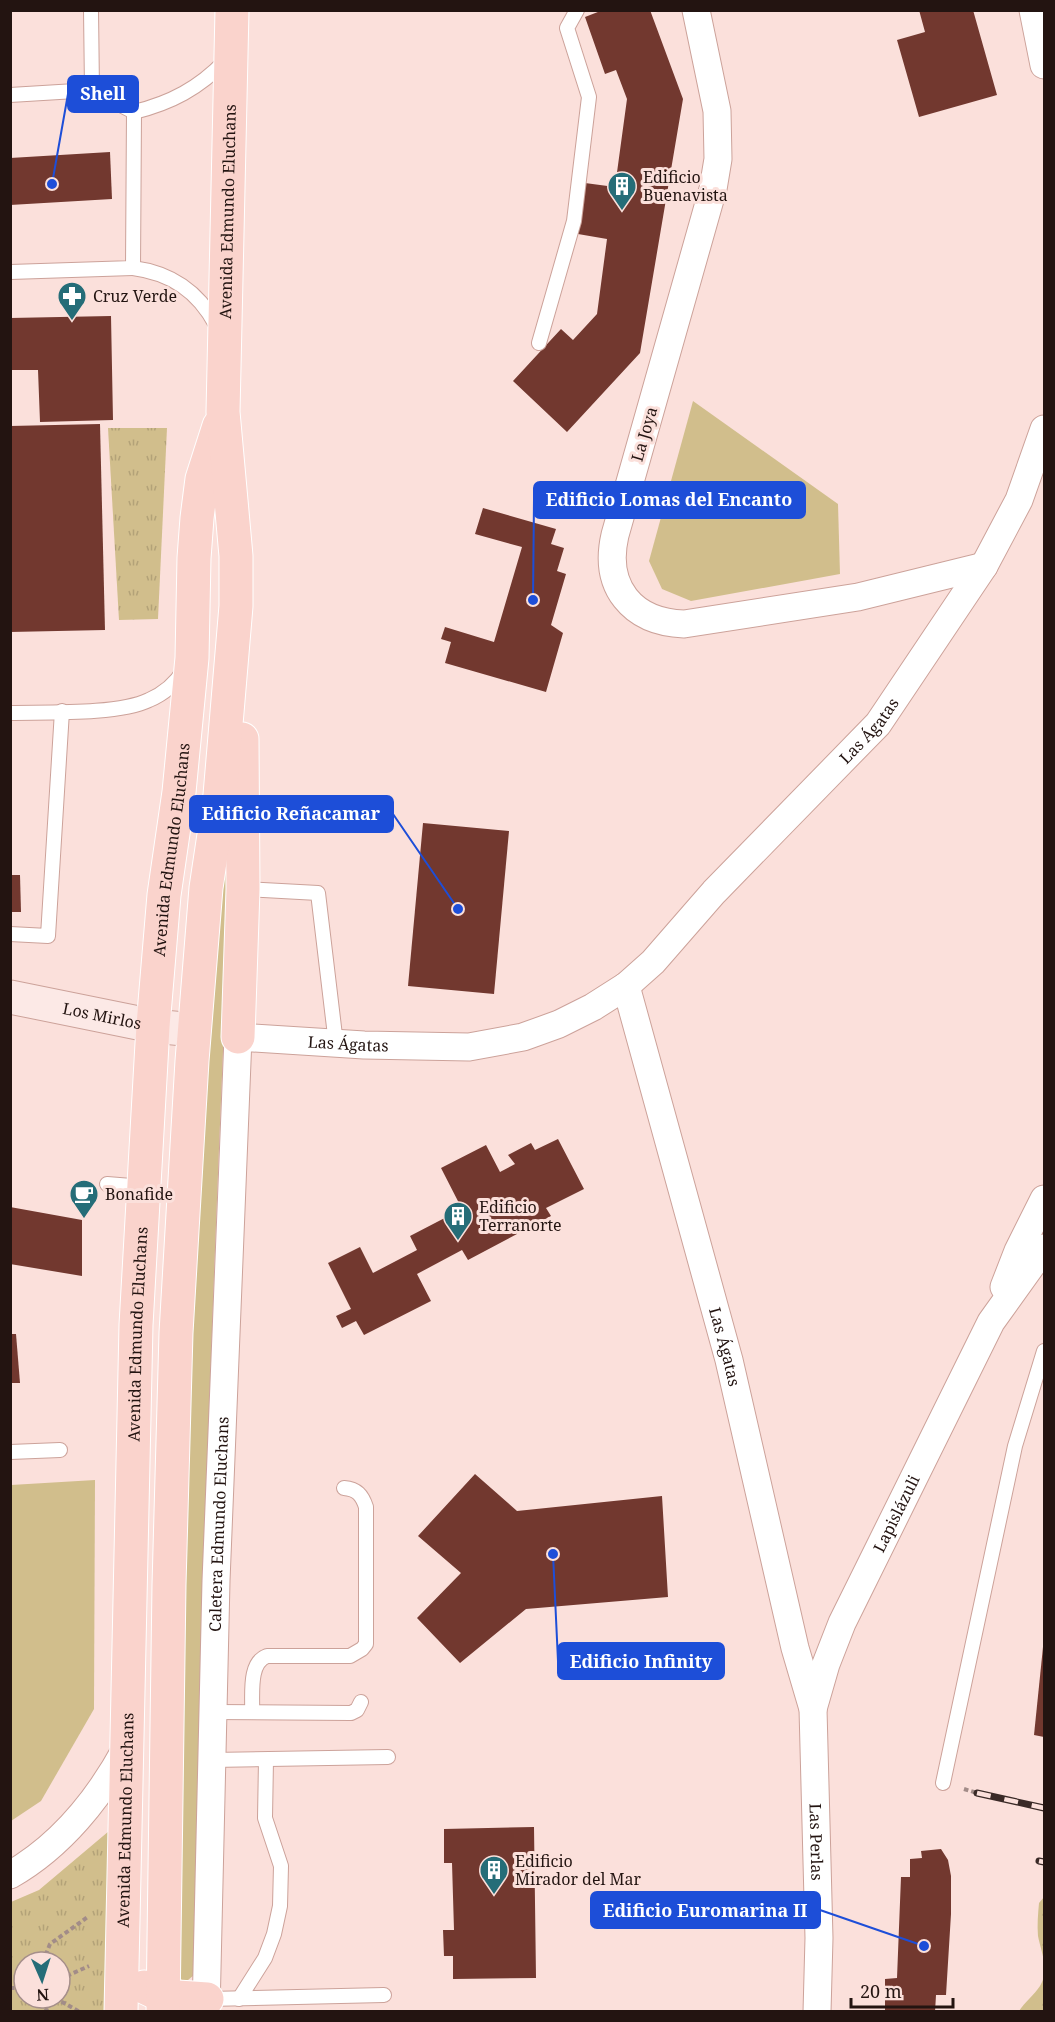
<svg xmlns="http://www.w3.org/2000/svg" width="1055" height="2022" font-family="'Noto Serif',serif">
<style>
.grass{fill:#d1be8c}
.forest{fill:url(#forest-firs)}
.park{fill:url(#park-tufts);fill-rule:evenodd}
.building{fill:#72382f}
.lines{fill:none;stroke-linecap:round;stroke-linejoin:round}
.lane-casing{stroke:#cca29a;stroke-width:16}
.street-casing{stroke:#cca29a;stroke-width:29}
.secondary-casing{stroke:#cca29a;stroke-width:35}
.primary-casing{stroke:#fff;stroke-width:35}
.path{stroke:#a28c88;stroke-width:4;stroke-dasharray:4.5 3;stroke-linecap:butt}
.lane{stroke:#fff;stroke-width:14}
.street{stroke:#fff;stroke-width:27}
.secondary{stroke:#fce9e6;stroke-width:33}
.primary{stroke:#fad3cc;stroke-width:33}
.rail-casing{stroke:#3a2a27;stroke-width:7}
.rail{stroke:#fbe0db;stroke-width:4.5;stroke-dasharray:14;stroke-linecap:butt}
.labels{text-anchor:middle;stroke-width:6;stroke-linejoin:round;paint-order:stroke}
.poi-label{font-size:16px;fill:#231411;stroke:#fbe0db;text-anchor:start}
.street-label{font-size:16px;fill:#231411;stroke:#fbe0db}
.leader{fill:none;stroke:#1d4ed8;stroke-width:2}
.callout-dot{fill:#1d4ed8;stroke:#fbe0db;stroke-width:2}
.callout{fill:#1d4ed8;stroke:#1d4ed8;stroke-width:2}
.callout-label{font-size:18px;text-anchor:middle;font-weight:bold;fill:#fff}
</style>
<defs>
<pattern id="forest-firs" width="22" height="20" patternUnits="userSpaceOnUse" patternTransform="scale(1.5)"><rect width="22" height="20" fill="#d1be8c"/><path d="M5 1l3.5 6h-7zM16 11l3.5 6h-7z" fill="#b3a278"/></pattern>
<pattern id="park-tufts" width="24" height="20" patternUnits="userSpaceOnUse" patternTransform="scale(1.5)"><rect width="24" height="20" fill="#d1be8c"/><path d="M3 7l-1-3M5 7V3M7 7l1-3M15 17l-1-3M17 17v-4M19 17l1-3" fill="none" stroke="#b3a278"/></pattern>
</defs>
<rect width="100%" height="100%" fill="#fbe0db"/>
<g class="grass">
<path d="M693,401l145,103 2,70 -149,27 -29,-12 -13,-28z"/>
<path d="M235,776c-18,399 -34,799 -41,1199l-6,5h-6l-6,-4 5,-291 12,-392 25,-388z"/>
<path d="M95,1480l-1,229 -53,92 -30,20v-336z"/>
</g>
<path class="forest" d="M1044,1897v114h-25c6,-9 15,-16 21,-25 10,-16 1,-34 -2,-50 -1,-11 0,-22 1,-33z"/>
<g class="park">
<path d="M108,428h59l-9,191 -39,1z"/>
<path d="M109,1831l-5,180 -93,1v-110l28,-12zM24,1962h36v36h-36z"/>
</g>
<g class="building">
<path d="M603,10h47l33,89 -43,254 -73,79 -54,-51 48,-52 12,11 24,-26 10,-75 -29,-5 7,-51 30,4 12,-88 -11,-29 -11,4 -20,-57z"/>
<path d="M919,10h54l24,85 -78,22 -22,-77 28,-8z"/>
<path d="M110,152l2,47 -102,6v-47z"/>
<path d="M111,316l2,104 -73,2 -2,-52h-28v-52z"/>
<path d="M100,424l5,206 -95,2v-206z"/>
<path d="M483,508l73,21 -5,15 13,4 -7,23 9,3 -15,51 12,8 -17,59 -101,-29 6,-21 -10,-3 4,-12 49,15 28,-95 -47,-13z"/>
<path d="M423,823l86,8 -15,163 -86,-8z"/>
<path d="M10,875h10l1,37h-11z"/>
<path d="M558,1139l26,50 -38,19 5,8 -83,44 -6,-10 -45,24 14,27 -67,34 -8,-14 -14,7 -6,-12 15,-7 -23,-46 32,-16 13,26 44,-23 -7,-14 52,-27 -21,-41 45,-23 14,27 15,-8 -7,-9 23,-12 4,7z"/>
<path d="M10,1207l72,13v56l-72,-12z"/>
<path d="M10,1334h6l4,49h-10z"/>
<path d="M475,1474l42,37 145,-15 6,101 -142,12 -66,54 -43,-45 44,-45 -43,-37z"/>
<path d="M1043,1647h1v90l-10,-2z"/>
<path d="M534,1827l2,151 -83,1v-23h-9l-1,-26h11l-2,-67h-8v-34z"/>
<path d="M941,1849l7,11 3,16v38l-5,81h-10l-1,17h-50v-33l12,-1 4,-101h9v-18l12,-1 -1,-7z"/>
</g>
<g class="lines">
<g class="lane-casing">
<g id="lane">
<path d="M91,10l1,80"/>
<path d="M10,95l82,-5 42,22c37,-9 65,-24 91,-51"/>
<path d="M133,268c38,5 65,23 83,57"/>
<path d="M10,272l123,-4 1,-156"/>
<path d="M539,343l35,-122 15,-124 -22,-69 10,-18"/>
<path d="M10,713c36,-1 108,2 139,-13 14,-6 27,-17 35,-30"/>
<path d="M243,889l75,4 18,151"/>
<path d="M10,934l38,2 14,-225"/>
<path d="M107,1184l37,3"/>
<path d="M10,1452l50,-2"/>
<path d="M213,1712l138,1 6,-3 4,-8"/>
<path d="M252,1712c1,-17 -4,-49 15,-56h83l12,-7 4,-5v-137c-4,-12 -9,-18 -22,-19"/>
<path d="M212,1760l176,-3"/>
<path d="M943,1783l72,-337 29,-95"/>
<path d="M207,1999l177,-4"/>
<path d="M239,1999l26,-41 9,-24 6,-28 1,-40 -16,-48 1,-58"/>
</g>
</g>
<g class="street-casing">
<g id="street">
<path d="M696,10l21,101 1,48 -5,30 -98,346c-12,52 17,87 69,89l174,-27 126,-31"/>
<path d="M1033,10l11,55"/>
<path id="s1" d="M626,986l103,374 66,288 18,61 6,229 -2,74"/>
<path d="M1004,1287l14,-36 26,-52"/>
<path id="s2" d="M813,1709l13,-45 16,-41 149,-301 53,-74"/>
<path d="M10,1875c51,-29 90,-78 117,-128"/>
<path id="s3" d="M206,2012l10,-431 22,-544 126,8 105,2 54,-10 36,-13 34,-17 33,-21 27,-24 61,-70 164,-168 106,-158 35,-66 25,-71"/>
</g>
</g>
<g class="secondary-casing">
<g id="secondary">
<path id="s4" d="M10,997l143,29 41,4"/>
</g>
</g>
<g class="primary-casing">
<g id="primary">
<path d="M238,1037l5,-148 -1,-150"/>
<path d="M144,1987l19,9 44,3"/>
<path id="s5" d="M121,2012l15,-687 17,-299 11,-131 15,-103 13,-134 2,-100 3,-40 5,-39 17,-53"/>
<path id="s6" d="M163,2012l6,-427 7,-252 16,-272 14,-173 14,-93 16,-189v-50l-13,-144 9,-402"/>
</g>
</g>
<g class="path">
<path d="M964,1789l13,4"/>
<path d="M43,1962l7,-18 39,-28"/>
<path d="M60,1979l29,-13"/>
<path d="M10,1988h14"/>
<path d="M55,1998l25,14"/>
<path d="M45,2012l8,-14"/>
</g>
<use href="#lane" class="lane"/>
<use href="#street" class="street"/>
<use href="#secondary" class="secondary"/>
<use href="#primary" class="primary"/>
<g class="rail-casing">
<g id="rail">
<path d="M977,1793l67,15"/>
<path d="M1039,1861l5,1"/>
</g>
</g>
<use href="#rail" class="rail"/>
</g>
<defs>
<g id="building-pin" transform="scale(1.5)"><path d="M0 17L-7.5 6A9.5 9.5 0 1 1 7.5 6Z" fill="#256d78" stroke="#fbe0db"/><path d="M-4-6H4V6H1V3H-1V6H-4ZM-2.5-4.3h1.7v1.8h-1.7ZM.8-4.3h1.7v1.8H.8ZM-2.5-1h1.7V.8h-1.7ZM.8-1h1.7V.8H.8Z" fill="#fff"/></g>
<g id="pharmacy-pin" transform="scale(1.5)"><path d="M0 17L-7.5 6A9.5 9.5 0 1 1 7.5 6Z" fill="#256d78" stroke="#fbe0db"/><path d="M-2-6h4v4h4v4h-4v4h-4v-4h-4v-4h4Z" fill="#fff"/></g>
<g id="cafe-pin" transform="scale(1.5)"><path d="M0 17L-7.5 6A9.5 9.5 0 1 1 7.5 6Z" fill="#256d78" stroke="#fbe0db"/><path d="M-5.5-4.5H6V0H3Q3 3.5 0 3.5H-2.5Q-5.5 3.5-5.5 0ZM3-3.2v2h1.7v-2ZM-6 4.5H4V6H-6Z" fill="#fff"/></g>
</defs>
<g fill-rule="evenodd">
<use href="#building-pin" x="622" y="186"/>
<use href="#pharmacy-pin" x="72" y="296"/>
<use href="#cafe-pin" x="84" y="1194"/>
<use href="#building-pin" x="458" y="1216"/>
<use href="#building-pin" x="494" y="1870"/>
</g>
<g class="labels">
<g class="poi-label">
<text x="643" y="183">Edificio<tspan x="643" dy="18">Buenavista</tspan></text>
<text x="93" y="302">Cruz Verde</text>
<text x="105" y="1200">Bonafide</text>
<text x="479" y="1213">Edificio<tspan x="479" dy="18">Terranorte</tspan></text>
<text x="515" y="1867">Edificio<tspan x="515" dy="18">Mirador del Mar</tspan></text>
</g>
<g class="street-label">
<text dy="6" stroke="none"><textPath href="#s6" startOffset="1804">Avenida Edmundo Eluchans</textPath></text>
<text transform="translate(644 434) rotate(-74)" y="6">La Joya</text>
<text dy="6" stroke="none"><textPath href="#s3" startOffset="1730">Las Ágatas</textPath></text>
<text dy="6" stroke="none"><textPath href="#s5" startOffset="1164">Avenida Edmundo Eluchans</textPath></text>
<text dy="6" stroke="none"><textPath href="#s4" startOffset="94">Los Mirlos</textPath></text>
<text dy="6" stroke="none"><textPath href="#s3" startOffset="1086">Las Ágatas</textPath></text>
<text dy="6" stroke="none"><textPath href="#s5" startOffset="678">Avenida Edmundo Eluchans</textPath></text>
<text dy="6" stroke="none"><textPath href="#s1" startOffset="374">Las Ágatas</textPath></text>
<text dy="6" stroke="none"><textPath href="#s2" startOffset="213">Lapislázuli</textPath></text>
<text dy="6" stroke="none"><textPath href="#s3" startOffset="488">Caletera Edmundo Eluchans</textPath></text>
<text dy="6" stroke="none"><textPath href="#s5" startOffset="192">Avenida Edmundo Eluchans</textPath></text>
<text dy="6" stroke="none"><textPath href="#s1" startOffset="880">Las Perlas</textPath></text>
</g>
</g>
<path class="leader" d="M52 184L68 94M533 600L534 500M458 909L393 814M553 1554L558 1661M924 1946L820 1910"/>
<g class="callout-dot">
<circle cx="52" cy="184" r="6"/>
<circle cx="533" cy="600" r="6"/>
<circle cx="458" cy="909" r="6"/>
<circle cx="553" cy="1554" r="6"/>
<circle cx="924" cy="1946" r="6"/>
</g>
<g class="callout">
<rect x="68" y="76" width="70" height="36" rx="6"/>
<rect x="534" y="482" width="271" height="36" rx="6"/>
<rect x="190" y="796" width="203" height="36" rx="6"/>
<rect x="558" y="1643" width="166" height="36" rx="6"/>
<rect x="591" y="1892" width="229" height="36" rx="6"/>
</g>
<g class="callout-label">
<text x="103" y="100">Shell</text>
<text x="669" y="506">Edificio Lomas del Encanto</text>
<text x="291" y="820">Edificio Reñacamar</text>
<text x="641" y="1668">Edificio Infinity</text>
<text x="705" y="1917">Edificio Euromarina II</text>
</g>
<rect width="1055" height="2022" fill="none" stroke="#231411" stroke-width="24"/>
<g transform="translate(42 1980) rotate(177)"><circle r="28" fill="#fbe0db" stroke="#a58e8a" stroke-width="1.5"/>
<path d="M0-4.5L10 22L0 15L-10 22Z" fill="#256d78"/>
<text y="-9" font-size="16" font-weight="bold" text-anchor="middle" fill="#231411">N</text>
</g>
<path d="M851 1998v9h102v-9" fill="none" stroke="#231411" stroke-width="3"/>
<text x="860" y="1998" font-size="18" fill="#231411" stroke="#fbe0db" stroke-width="4.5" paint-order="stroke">20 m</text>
</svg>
